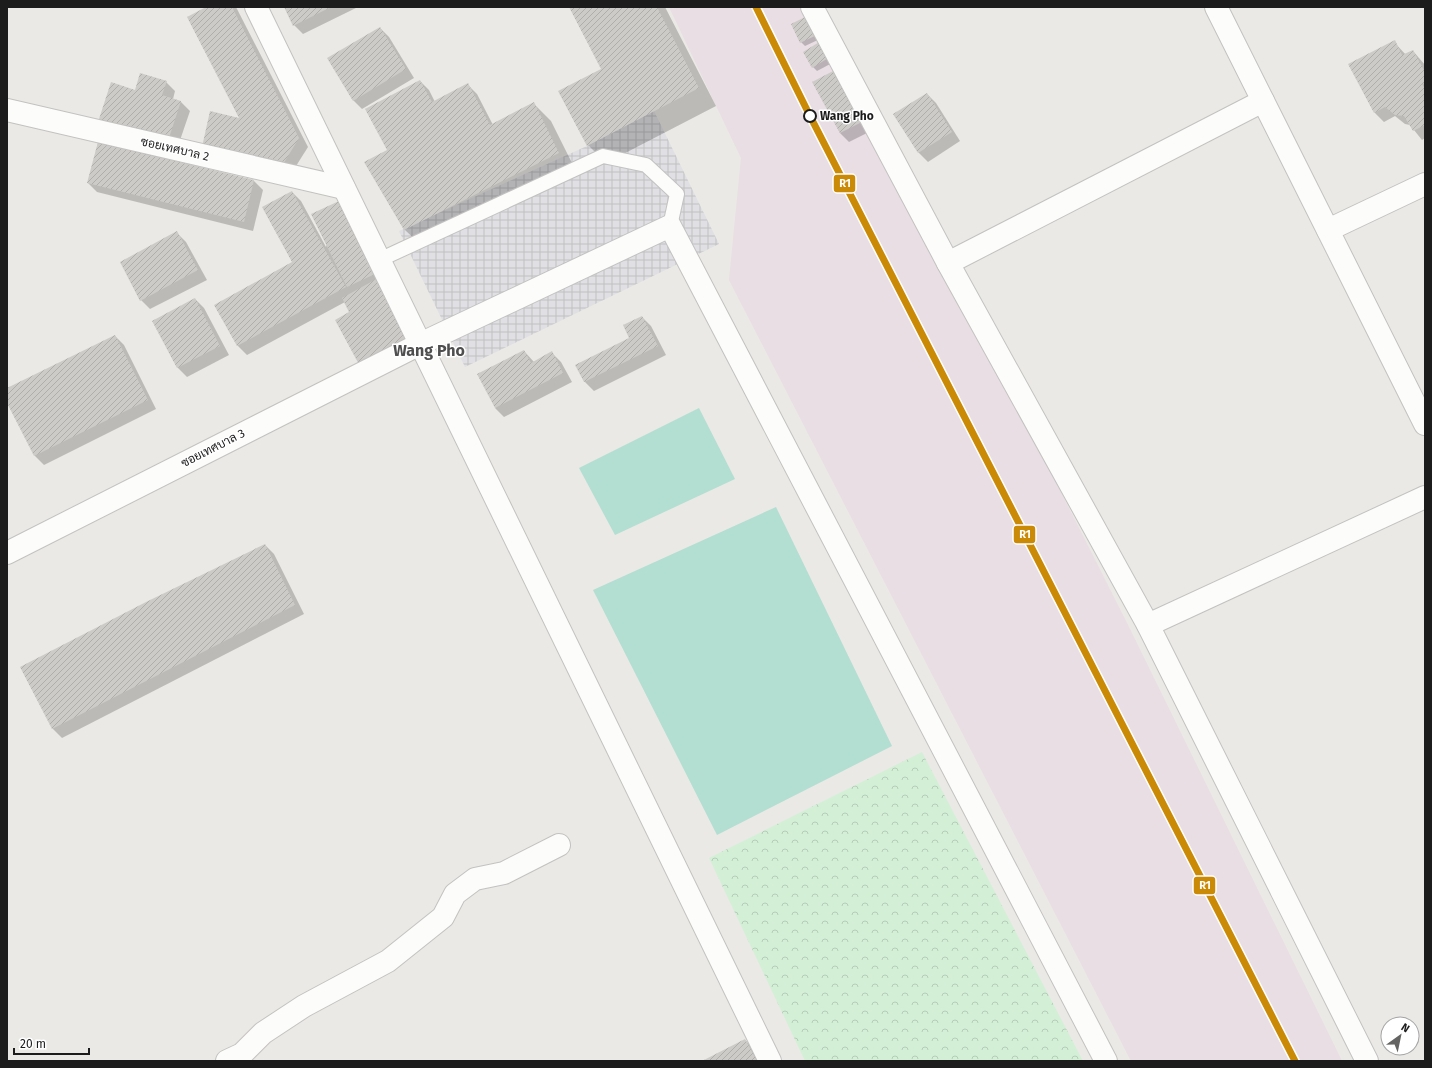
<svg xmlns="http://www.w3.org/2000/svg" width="1432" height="1068" font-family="'Fira Sans',Sarabun,sans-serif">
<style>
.railway{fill:#e8dee3}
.park{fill:url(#park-crowns)}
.pitch{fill:#b2dfd1}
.plaza{fill:url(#plaza-grid)}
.shadow{fill:#0003}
.building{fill:url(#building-hatch)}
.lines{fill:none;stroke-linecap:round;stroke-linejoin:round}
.service-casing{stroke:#c3c2c1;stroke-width:16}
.minor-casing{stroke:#c3c2c1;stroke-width:24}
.service{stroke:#fcfcfb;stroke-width:14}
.minor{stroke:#fcfcfb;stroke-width:22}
.rail-1-casing{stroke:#fff;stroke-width:10}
.rail-1{stroke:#cb8a06;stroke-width:7}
.stop-dot{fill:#fff;stroke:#1c1c1c;stroke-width:2}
.labels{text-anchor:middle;stroke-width:3;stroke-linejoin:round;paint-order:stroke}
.stop-label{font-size:12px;font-weight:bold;fill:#1c1c1c;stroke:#fff;text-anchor:start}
.street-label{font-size:12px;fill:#1c1c1c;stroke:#fff}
.district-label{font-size:16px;font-weight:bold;fill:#4f4f4f;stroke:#fff}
.line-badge{stroke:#fff;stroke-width:1.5}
.badge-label{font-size:11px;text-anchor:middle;font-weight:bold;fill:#fff}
</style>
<defs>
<pattern id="park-crowns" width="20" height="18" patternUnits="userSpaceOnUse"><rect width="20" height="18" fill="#d3f0d7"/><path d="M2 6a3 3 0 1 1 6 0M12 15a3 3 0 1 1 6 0" fill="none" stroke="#b5cdb8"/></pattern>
<pattern id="plaza-grid" width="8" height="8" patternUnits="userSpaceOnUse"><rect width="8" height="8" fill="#e0dfe3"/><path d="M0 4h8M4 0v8" fill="none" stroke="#c0bfc2"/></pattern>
<pattern id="building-hatch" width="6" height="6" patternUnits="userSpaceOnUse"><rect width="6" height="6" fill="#cdcbc8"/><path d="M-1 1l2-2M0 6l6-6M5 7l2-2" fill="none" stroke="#afaeab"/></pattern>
</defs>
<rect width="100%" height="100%" fill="#eae9e5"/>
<path class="railway" d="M669,7h147l311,616 215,438h-211l-402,-781 12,-122z"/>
<path class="park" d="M922,752l161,309h-278l-96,-203z"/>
<g class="pitch">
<path d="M699,408l36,71 -120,56 -36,-67z"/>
<path d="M776,507l116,239 -175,89 -124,-245z"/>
</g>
<path class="plaza" d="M653,109l66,135 -254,123 -66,-136 188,-85z"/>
<g class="shadow">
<path d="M208,7h28l72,140 -17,27 -50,-54z"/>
<path d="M285,7h73l-55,27 -9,-9z"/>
<path d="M570,7h95l51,99 -110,57 -18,-18 15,-76z"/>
<path d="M792,25l30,13 -17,8 -4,-4z"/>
<path d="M380,28l9,9 25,41 -52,31 -9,-9z"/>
<path d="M820,42l14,20 -17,9 -4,-4z"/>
<path d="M1394,42l12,13 7,-4 12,14v73l-3,2 -12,-15 -5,-1 -10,-8 -11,6 -9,-9 -26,-48z"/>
<path d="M420,81l9,9 6,12 33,-17 9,9 16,31 41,-21 17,17 25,50 -153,76 -18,-17 -27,-45 11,-35z"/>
<path d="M166,82l9,9 -2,8 8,3 9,9 -13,38 -68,-21 -9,-9z"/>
<path d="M813,82l60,48 -24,12 -9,-9z"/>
<path d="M927,94l9,9 24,38 -32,21 -9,-9 -25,-38z"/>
<path d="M98,143l156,38 9,9 -10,41 -156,-39 -9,-9z"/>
<path d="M292,192l9,9 25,46 13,-45 84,148 -72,-37 -6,-11 -98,53 -9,-9 -22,-41 77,-42z"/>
<path d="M177,233l9,9 21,38 -57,29 -9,-9z"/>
<path d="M195,299l9,9 25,47 -42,22 -9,-9 -25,-47z"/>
<path d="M642,317l9,9 15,29 -72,36 -9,-9 -9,-17 55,-27z"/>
<path d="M115,336l9,9 32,64 -112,56 -9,-9 -28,-55v-11z"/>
<path d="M524,351l10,11 18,-9 9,9 11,20 -68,35 -9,-9z"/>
<path d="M265,545l9,9 30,60 -242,124 -9,-9 -32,-62z"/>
<path d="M745,1040l9,9 6,12h-56z"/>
</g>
<g class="building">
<path d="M206,7h26l67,131 -17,28 -80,-19 8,-36 29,7 -52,-101z"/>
<path d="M284,7h47l-38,19z"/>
<path d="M569,7h88l42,81 -112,58 -29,-55 43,-22z"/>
<path d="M809,15l10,19 -19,9 -9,-19z"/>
<path d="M380,27l26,42 -53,32 -26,-43z"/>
<path d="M1395,40l7,15 11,-5 12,22v11l-3,1 3,5v36l-12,6 -9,-15 -9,-1 -10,-8 -11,6 -26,-49z"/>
<path d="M821,41l9,16 -18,11 -9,-16z"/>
<path d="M837,69l27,52 -24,12 -28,-51z"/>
<path d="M140,73l27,8 -5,14 19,6 -13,40 -69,-22 12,-37 24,8z"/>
<path d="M420,80l12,22 36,-19 22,42 44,-23 25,51 -155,77 -40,-68 23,-12 -22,-41z"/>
<path d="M927,93l25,39 -34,21 -25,-39z"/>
<path d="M98,142l156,38 -10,42 -157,-39z"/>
<path d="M292,191l54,96 -109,59 -23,-41 78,-43 -30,-55z"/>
<path d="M339,201l36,73 -28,13 -36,-73z"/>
<path d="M177,231l21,39 -58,31 -20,-39z"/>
<path d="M380,277l35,64 -53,29 -27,-50 14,-8 -7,-14z"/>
<path d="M195,298l25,48 -43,22 -25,-47z"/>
<path d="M642,316l16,30 -74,36 -9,-17 54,-27 -6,-13z"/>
<path d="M115,335l33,65 -114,56 -27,-53v-15z"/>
<path d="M524,350l7,13 21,-12 11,22 -68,35 -18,-34z"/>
<path d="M265,544l30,61 -243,124 -32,-62 126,-65z"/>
<path d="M745,1039l12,22h-55z"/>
</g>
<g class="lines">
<g class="service-casing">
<path id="service" d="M379,260l224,-104 43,9 31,29 -7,32"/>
</g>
<g class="minor-casing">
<g id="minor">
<path d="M256,7l514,1054"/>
<path d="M812,7l136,256 200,362 219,436"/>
<path d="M1216,7l209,417"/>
<path d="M7,110l337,78"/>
<path d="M1328,230l97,-46"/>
<path d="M948,263l315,-162"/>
<path d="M7,553l413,-209 250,-118 436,835"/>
<path d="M1148,625l277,-128"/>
<path d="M227,1061l15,-7 21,-21 41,-27 84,-45 55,-44 12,-23 20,-15 29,-6 55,-28"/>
</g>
</g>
<use href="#service" class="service"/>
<use href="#minor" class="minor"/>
<g class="rail-1-casing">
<path id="rail-1" d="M756,7l54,109 485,945"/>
</g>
<use href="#rail-1" class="rail-1"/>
</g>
<circle class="stop-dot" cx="810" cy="116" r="6"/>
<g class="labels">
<g class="stop-label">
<text x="820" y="120">Wang Pho</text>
</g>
<g class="street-label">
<text transform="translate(175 149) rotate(13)" y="4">ซอยเทศบาล 2</text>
<text transform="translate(213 448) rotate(-27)" y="4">ซอยเทศบาล 3</text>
</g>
<g class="district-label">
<text x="429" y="356">Wang Pho</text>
</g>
</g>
<g class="line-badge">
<rect x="833" y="174" width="23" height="19" rx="4" fill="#cb8a06"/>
<rect x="1013" y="525" width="23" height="19" rx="4" fill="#cb8a06"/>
<rect x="1193" y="876" width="23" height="19" rx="4" fill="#cb8a06"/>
</g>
<g class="badge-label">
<text x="845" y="187">R1</text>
<text x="1025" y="538">R1</text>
<text x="1205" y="889">R1</text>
</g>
<rect width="1432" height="1068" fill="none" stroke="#1c1c1c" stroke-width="16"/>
<g transform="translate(1400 1036) rotate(33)"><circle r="19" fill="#ffffff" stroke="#a4a4a4"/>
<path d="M0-3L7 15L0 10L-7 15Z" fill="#646462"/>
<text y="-6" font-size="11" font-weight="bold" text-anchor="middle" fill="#1c1c1c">N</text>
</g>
<path d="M14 1048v6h75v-6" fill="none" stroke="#1c1c1c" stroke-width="2"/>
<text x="20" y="1048" font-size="12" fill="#1c1c1c" stroke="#ffffff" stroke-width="3" paint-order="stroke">20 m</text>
</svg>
